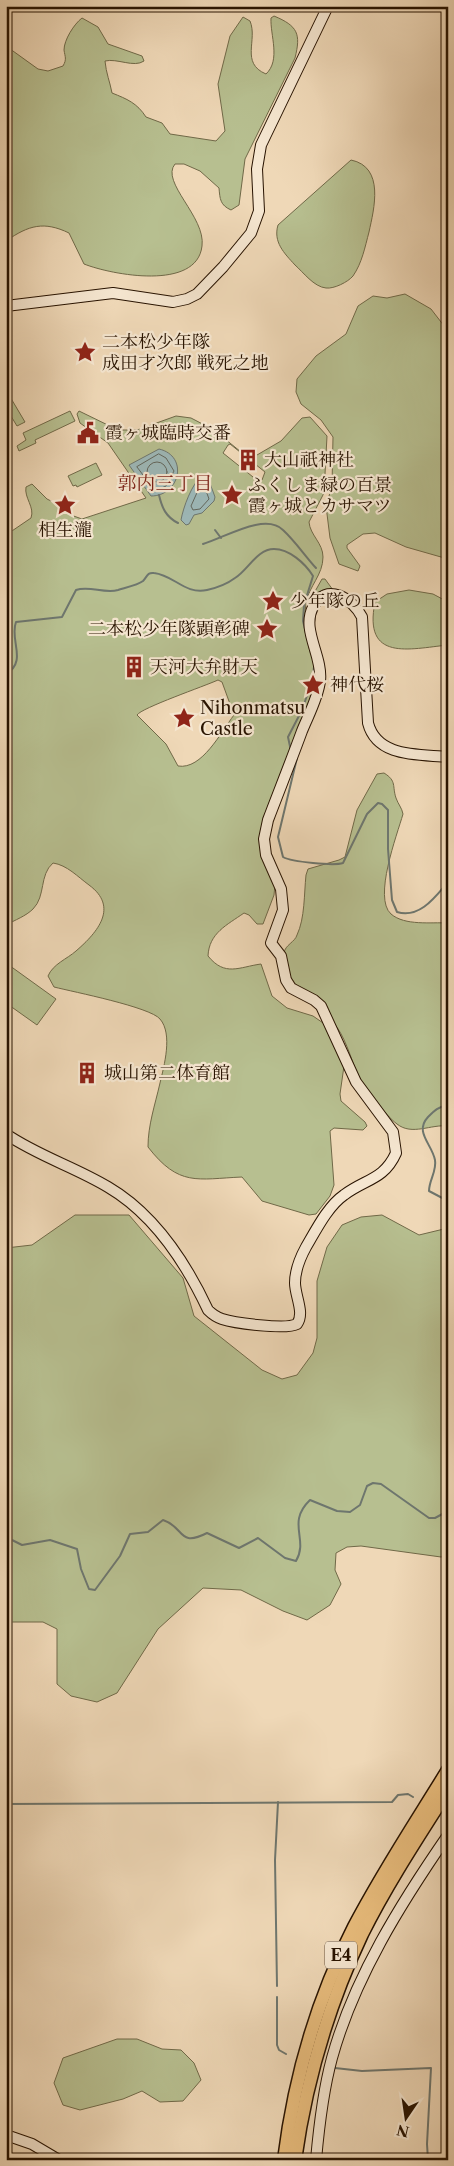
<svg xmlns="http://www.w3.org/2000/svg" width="454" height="2166" font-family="'Libre Caslon Text','Noto Serif JP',serif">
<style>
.green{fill:#b7bf90;stroke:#706948;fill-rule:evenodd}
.water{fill:#9db8b8;stroke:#6e766e}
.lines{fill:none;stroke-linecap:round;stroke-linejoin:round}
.shore{stroke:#62665c;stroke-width:1}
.stream{stroke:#6e766e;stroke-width:2}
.secondary-casing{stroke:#281300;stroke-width:12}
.highway-casing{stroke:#281300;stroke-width:15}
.secondary{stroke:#f5e6d0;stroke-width:10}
.highway{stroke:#e8bc7c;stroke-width:12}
.labels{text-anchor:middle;stroke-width:4.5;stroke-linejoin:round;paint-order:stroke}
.shield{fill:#f5e6d0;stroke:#66523e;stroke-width:1}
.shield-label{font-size:16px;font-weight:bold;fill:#281300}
.poi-label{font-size:18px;fill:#281300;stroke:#f5e6d0;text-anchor:start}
.neighbourhood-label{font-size:19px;fill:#7a1f14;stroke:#f5e6d0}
</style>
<rect width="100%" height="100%" fill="#efd8b7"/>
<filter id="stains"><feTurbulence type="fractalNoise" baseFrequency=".004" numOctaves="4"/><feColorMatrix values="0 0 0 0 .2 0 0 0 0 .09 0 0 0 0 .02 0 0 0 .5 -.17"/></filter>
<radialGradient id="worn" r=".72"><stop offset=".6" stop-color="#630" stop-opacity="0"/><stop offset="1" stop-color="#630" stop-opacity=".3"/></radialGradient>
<g class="green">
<path d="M274,16c24,10 27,18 21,42l-50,101 -6,46 -8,5c-11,-5 -11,-11 -12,-22l-19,-17 -16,-7h-9c-15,18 31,53 27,82 -5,45 -90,29 -118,18l-15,-31c-25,-12 -40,-8 -63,8v-195l32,23 10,2 15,-5c4,-7 2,-9 1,-16 0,-10 10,-26 18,-32l16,9 10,17 34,12 2,5c-10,7 -27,-3 -39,0 1,12 5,21 7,32 15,6 25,10 34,24l16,6 8,11 46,7 9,-10 -7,-47 12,-48 13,-19 7,4c8,19 -10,42 16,53 15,-14 4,-39 5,-56z"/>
<path d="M351,160c34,7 23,49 18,72 -4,15 -7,31 -16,44 -5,6 -19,13 -27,12 -12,-1 -23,-16 -31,-23 -11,-12 -22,-23 -17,-40z"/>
<path d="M405,294l26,15 17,22v228l-42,-12 -31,-14 -12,1 -16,11v3l13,18 -2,5 -19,-7 -9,-26 -4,-32 6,-20 1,-49 -12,-17 -20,-16 -5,-12 1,-13 19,-23 30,-22 12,-28 15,-10 14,2z"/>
<path d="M6,390l19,32 -8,4 -11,-18z"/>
<path d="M70,411l5,10 -40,19 1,3 -17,8 -2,-5 9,-6 -3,-7z"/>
<path d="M79,411l39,19h19l39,-14 15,2 23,12 27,22 16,3 24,-14 21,-23 8,-1 17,19 -3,57 -15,29c1,13 14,21 14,35 0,18 -14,29 -17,46 -4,22 6,37 9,57 1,14 0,24 -4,37l-43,109 -7,25 14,53 -1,11 -11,29h-6l-8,-9 -5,-2c-17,12 -35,20 -36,43 17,21 31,11 53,8l11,32 15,12 26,8 13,9 18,41 -4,28 1,7 24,21 2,4 -4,4 -29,-2 -4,3 4,54 -4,11 -14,18 -7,1 -47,-14 -20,-24c-45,2 -63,10 -94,-30 0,-22 7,-42 12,-64 4,-17 13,-49 0,-64 -10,-12 -86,-27 -106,-32l-6,-11c5,-12 19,-17 28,-25 22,-19 43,-44 13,-66 -11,-8 -22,-20 -36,-22 -14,12 -7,33 -20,46 -7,7 -18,11 -27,16v-390l25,-17c4,-11 -7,-20 -5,-31l6,-3 15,15 16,8 5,7 14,5 64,-21 -38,-55 -28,-20 -3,-9zM230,444l35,28 -3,8 -4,1 -35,-28 5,-8zM218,680l4,2 12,33c-13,17 -32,55 -56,51l-12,-22 -29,-29c4,-7 68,-29 81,-35z"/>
<path d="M96,463l6,12 -25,12 -1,-2 -3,1 -5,-10z"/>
<path d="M322,579h3l8,11 -18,7 -2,-2z"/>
<path d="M409,590l24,4 15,8v43c-39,4 -85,17 -73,-43l12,-8z"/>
<path d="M384,773c13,8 8,13 12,25 2,6 6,10 7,16 -6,21 -30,84 -12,100 14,12 40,8 57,9v203c-17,-2 -36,10 -51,-2 -12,-9 -33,-37 -40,-51 -7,-17 -12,-37 -24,-51 -18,-21 -50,-39 -49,-69 1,-8 11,-11 13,-18 8,-17 7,-41 9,-60l2,-6 31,-9 6,-3 12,-47 20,-36z"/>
<path d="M6,963l50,36 -19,26 -31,-22z"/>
<path d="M75,1215h54l54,63 11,38 68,54 20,9 15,-4 16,-22 4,-15v-57l10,-34 15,-22 19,-8 21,-2 37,20 29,-7v328l-7,1 -80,-11 -14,1 -11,6 -1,17 6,14 -11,21 -23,15 -24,-9 -42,-21 -38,-2 -45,41 -41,64 -20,9 -26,-6 -14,-12v-55l-14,-7h-37v-374l26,-3z"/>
<path d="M117,2039h20l25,10 19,1 13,13 7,17 -18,21 -23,1 -18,-11 -19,8 -43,11 -17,-5 -9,-22 9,-25z"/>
</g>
<g class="water">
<path d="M159,449c30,7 21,47 -8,47l-22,-31z"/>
<path d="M202,476l6,2 7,19 -1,4 -12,12 -8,2 -5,9 -3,1 -5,-5c2,-12 11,-37 21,-44z"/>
</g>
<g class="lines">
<g class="shore">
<path d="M159,454l7,4 8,13 -8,15 -11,5 -18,-24z"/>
<circle cx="157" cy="472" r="10"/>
<path d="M204,485l5,14 -9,10 -7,1 -2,-4 9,-20z"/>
</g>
<g class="stream">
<path d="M159,495c3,13 7,22 19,28"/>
<path d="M215,530l6,8"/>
<path d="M203,544c21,-6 62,-32 80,-14 12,11 22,26 33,38"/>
<path d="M6,674c22,-13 3,-34 10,-52l46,-5 14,-27c13,-5 28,4 42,0 6,-2 20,-5 25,-9 4,-4 4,-9 11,-8 20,2 31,22 53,17 9,-2 20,-6 28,-12 13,-8 22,-29 39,-29 15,0 31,14 39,27l-9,29 -1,16 8,32"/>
<path d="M313,675l1,-8"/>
<path d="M291,751l-3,-14 14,-27 9,-26"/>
<path d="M297,758l-19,79 5,20c9,5 51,9 60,6l24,-49 11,-11 4,1 6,6v39l4,51 5,12c23,7 39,-16 51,-30"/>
<path d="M448,1105c-10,2 -13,5 -20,12 -14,15 4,27 7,43 2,11 -6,20 -6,31l19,10"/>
<path d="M6,1537l16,8 28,-5 27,9 4,20 8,20 6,1 25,-34 10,-22 18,-2 15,-12c22,7 15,28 44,13l32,15 19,-10 27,20 11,3c13,-22 -10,-38 14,-61l27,11 13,1 10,-7 7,-19 6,-3 8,1 48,34h6l13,-7"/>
<path d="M6,1804l386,-2 6,-7 10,-1 5,3"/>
<path d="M277,1986l-2,-126 3,-58"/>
<path d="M277,1997v48l2,5 7,4"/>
<path d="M335,2068l27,3 69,-3 -4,76 1,16"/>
</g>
<g class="secondary-casing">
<g id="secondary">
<path d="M6,306l107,-13 60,9 14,-3 10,-5 26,-27 28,-34 8,-22 -2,-42 4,-24 67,-139"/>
<path d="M6,1134c32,22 69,33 102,53 46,27 78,76 100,123 4,4 8,7 14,9 12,4 64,11 75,5 8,-11 -2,-28 -2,-41 0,-12 5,-25 11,-36 10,-17 22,-41 38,-52 21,-16 40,-15 52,-42l-3,-21 -37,-50 -35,-76 -7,-6 -23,-12 -5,-8 -5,-24 -10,-13 12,-33 -2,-21 -15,-34 -2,-16 4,-19c11,-29 23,-59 34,-89 6,-15 16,-33 18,-50 3,-25 -19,-51 -7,-74 13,-26 40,-8 49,10l6,106c9,35 51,31 80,34"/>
<path d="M6,2135l26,9 27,16"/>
<path d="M316,2160c3,-34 7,-69 16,-102 22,-80 69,-155 116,-223"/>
</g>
</g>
<g class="highway-casing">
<g id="highway">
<path d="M284,2160c10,-80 33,-161 70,-233 28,-54 62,-105 94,-157"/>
<path d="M295,2160c11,-79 33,-154 67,-226 25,-50 56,-97 86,-144"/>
</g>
</g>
<use href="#secondary" class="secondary"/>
<use href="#highway" class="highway"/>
</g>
<defs>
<g id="sight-bare" transform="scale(1.725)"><path d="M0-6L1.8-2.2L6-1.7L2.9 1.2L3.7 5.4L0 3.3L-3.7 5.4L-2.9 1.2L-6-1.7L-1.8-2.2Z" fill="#8f2418" stroke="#f5e6d0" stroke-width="2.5" paint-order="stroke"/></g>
<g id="civic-bare" transform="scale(1.725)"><path d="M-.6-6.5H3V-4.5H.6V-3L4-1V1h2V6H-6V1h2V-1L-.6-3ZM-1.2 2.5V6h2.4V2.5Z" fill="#8f2418" stroke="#f5e6d0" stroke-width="2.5" paint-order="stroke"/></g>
<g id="building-bare" transform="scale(1.725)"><path d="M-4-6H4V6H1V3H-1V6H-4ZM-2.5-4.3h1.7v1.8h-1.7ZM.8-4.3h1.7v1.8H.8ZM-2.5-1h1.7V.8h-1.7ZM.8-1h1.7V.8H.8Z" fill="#8f2418" stroke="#f5e6d0" stroke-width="2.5" paint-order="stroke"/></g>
</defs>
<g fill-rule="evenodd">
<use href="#sight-bare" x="85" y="352"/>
<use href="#civic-bare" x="88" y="433"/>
<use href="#building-bare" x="248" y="460"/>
<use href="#sight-bare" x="232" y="495"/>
<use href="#sight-bare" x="65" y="505"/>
<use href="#sight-bare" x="273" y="601"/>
<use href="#sight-bare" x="267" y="629"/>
<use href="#building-bare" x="134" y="667"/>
<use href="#sight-bare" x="313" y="685"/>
<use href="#sight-bare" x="184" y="718"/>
<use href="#building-bare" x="87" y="1073"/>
</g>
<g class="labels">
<rect class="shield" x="325" y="1941.5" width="32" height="27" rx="4"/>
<g class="shield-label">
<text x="341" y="1961">E4</text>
</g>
<g class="poi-label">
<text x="102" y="348">二本松少年隊<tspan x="102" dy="21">成田才次郎 戦死之地</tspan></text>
<text x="105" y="439">霞ヶ城臨時交番</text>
<text x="264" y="466">大山祇神社</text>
<text x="248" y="491">ふくしま緑の百景<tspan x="248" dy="21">霞ヶ城とカサマツ</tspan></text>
<text x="65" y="536" text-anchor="middle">相生瀧</text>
<text x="290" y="607">少年隊の丘</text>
<text x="250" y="635" text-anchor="end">二本松少年隊顕彰碑</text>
<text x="150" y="673">天河大弁財天</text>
<text x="330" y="691">神代桜</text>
<text x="200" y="714">Nihonmatsu<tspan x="200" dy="21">Castle</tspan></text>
<text x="104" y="1079">城山第二体育館</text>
</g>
<g class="neighbourhood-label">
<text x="165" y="490">郭内三丁目</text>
</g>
</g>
<rect width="454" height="2166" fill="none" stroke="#efd8b7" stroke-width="25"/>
<rect x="8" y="8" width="439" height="2151" fill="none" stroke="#281300" stroke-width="2.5"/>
<rect x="12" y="12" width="429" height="2141" fill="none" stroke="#281300"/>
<g transform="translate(406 2118) rotate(193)" stroke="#f5e6d0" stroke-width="4" paint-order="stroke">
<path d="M0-4L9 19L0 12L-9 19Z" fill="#281300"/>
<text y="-8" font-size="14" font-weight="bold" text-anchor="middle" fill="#281300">N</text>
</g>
<rect width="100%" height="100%" filter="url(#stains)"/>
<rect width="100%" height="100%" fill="url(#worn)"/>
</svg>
